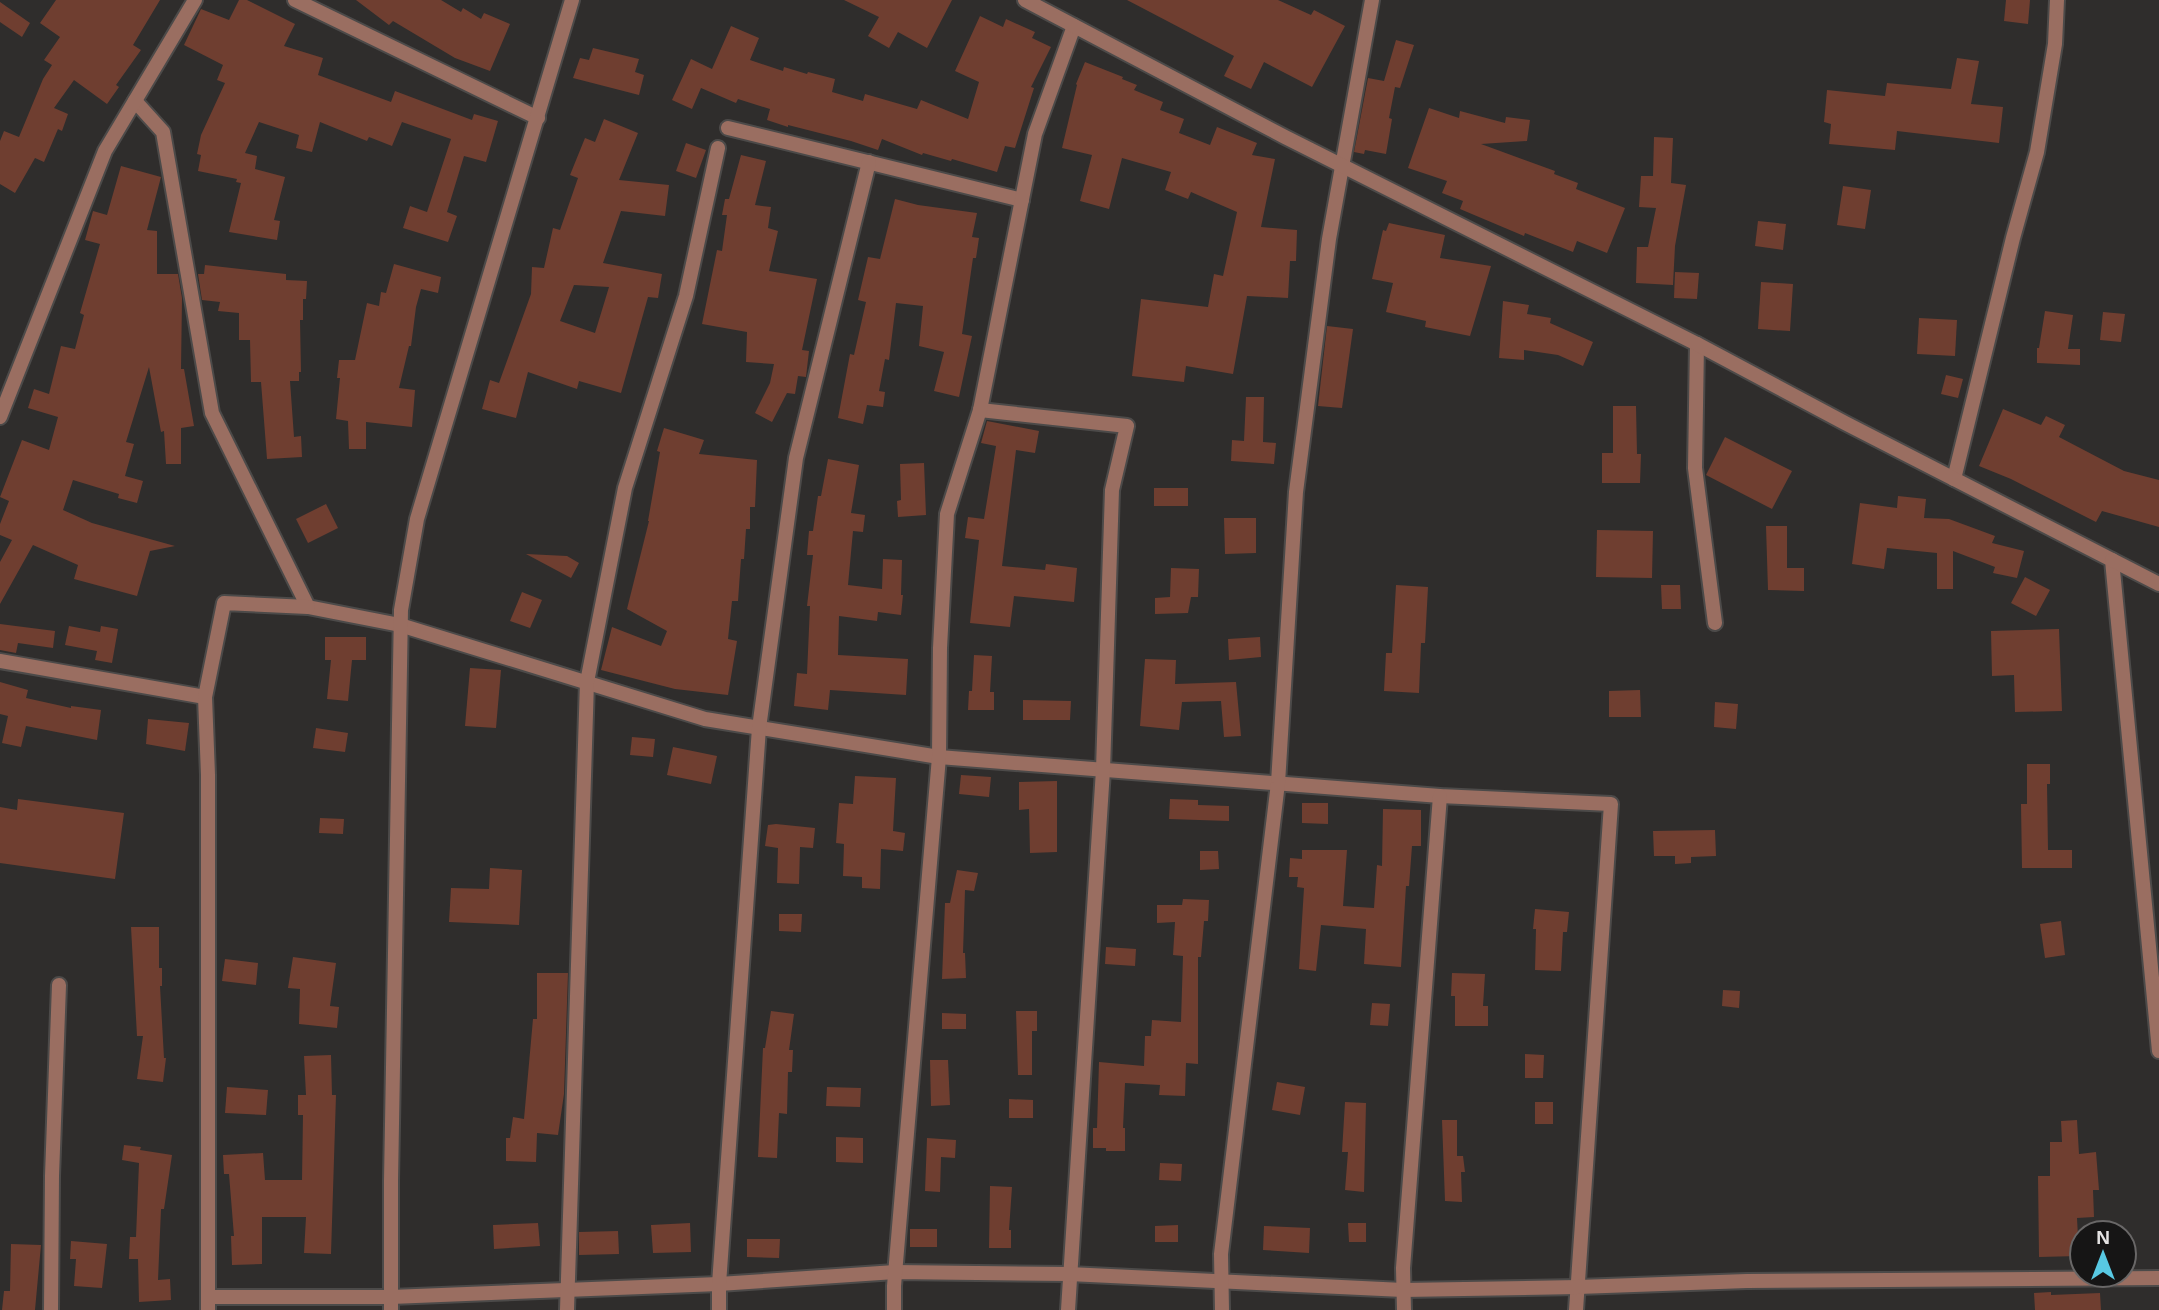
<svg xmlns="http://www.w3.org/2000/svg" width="2159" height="1310" font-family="Arial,sans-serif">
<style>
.building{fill:#6f3e30;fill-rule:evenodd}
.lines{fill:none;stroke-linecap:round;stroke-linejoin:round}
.minor-casing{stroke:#4c4a49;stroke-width:18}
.tertiary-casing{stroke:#4c4a49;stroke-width:18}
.minor{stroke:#9a6e61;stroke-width:14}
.tertiary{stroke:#9a6e61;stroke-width:14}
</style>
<rect width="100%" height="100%" fill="#2f2d2c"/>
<g class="building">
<path d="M56,0h104l-27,45 8,5 -25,35 3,2 -12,17 -33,-24 -20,28 14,6 -6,17 -4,-2 -14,33 -9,-4 -20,35 -15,-9v-43l4,-10 15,6 24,-58 9,-14 -8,-5 16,-23 -20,-14z"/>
<path d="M239,0h8l48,24 -11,22 39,12 -5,17 73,27 4,-11 77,29 2,-6 24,7 -12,41 -22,-6 -17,56 10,4 -9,26 -45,-14 7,-22 17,6 24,-73 -49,-17 -10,24 -23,-9 -2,4 -47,-19 -8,30 -16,-4 3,-13 -40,-13 -14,31 12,3 -2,13 30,8 -11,43 6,1 -3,19 -48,-8 12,-49 -5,-1 1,-3 -39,-8 3,-16 -4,-1 4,-19 24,-52 -8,-3 6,-15 -39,-20 17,-36 28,11z"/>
<path d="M356,0h85l20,12 2,-4 18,11 3,-6 26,11 -20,47 -35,-13 -62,-37 -4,4z"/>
<path d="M844,0h108l-25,48 -29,-16 -9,16 -21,-12 11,-19z"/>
<path d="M1127,0h151l33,15 3,-5 31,16 -33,61 -48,-25 -13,27 -27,-13 10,-20z"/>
<path d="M2006,0h24l-2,24 -24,-3z"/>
<path d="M0,2l30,21 -8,14 -22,-15z"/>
<path d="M980,16l23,11 3,-8 29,13 -3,6 19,9 -20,40 3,1 -19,60 -10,-2 -8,26 -45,-13 -1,2 -28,-8 -1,2 -40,-16 -4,11 -27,-9 -63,-16v2l-21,-7 3,-11 -32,-10 -2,4 -35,-15 -9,21 -20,-9 19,-41 21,10 19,-43 28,12 -9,22 33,11 1,-4 23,7 1,-2 27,7 -3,13 31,9 2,-7 52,15 4,-9 47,19 11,-37 -24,-11z"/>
<path d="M1396,40l18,5 -14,43 -5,-1 -6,31 3,1 -6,35 -21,-4 -1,4 -10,-2 14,-74 16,3z"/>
<path d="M593,48l46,11 -4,13 9,3 -5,20 -66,-17 7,-20 9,2z"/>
<path d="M1957,58l22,3 -8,43 32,3 -4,36 -102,-12 -2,19 -66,-6 2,-20 -7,-2 3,-32 58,6 2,-13 64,6z"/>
<path d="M1085,62l38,15 -1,2 15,6 -3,5 29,12 -3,8 24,9 -5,14 31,12 7,-18 40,16 -5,12 23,4 -14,68 36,3 -1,31h-6l-2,37 -41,-2 -14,78 -47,-8 -2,16 -52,-6 9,-77 67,8 6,-33 9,2 14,-64 -46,-20 -3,7 -23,-9 6,-18 -49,-14 -13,51 -29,-8 12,-46 -30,-7 15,-63 -1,-1z"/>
<path d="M1429,108l30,10 1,-7 45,12 1,-6 24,3 -3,21 -46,3 74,27 -1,3 24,9 -2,6 49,19 -18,45 -30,-12 -4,11 -48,-19 -1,3 -64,-27 3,-8 -21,-8 5,-12 -39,-13z"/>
<path d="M604,119l34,14 -19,47 50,5 -4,31 -44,-5 -18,52 59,11 -4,24 -10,-1 -27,96 -42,-12 -2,8 -49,-17 -12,46 -34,-9 8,-29 9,3 32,-89 1,-27 12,1 9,-40 7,2 18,-52 -8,-3 15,-37 10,4zM574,285l35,2 -14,46 -35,-12z"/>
<path d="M1654,137l19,1 -2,45 15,2 -11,61 -2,39 -37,-2 1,-36h11l8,-39 -17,-1 2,-31h12z"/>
<path d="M686,143l20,7 -10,28 -20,-7z"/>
<path d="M741,155l25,6 -11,44 16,2 -3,21 10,3 -9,40 48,8 -15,71 7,1 -3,26 -8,-1 -3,18 -8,-1 -15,29 -17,-9 15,-30 4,-19 -28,-2 1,-30 -45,-8 15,-74 5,1 5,-36h-5l3,-16h4z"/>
<path d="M121,166l40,11 -14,53 10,1v43h21l4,24 -1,71h3l10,57 -13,2v36h-15l-2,-33 -3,1 -12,-65 -23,75 8,2 -9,32 18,5 -6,22 -19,-5 1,-4 -46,-14 -10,30 29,13 83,23 -25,5 -13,45 -63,-17 4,-14 -45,-20 -33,59v-42l12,-22 -12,-5v-11l9,-23 -9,-4 22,-57 27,10 9,-33 -30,-9 6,-19 15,5 12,-48 14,3 9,-34 -4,-2 20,-69 -15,-4 8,-29 14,4z"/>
<path d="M1843,186l28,4 -6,39 -28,-4z"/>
<path d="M895,199l23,6 59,8 -5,24 7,1 -3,20h-3l-11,76 10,2 -13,61 -25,-6 10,-39 -25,-6 4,-40 -27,-3 -7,57 -4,-1 -6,32 6,1 -2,15 -16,-2 -4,19 -25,-6 12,-64 4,1 12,-53 -8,-2 10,-43 12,2z"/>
<path d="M1758,221l28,3 -3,26 -28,-4z"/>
<path d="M1389,223l56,12 -5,23 51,8 -21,70 -45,-9 1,-6 -40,-9 7,-29 -21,-4 11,-49 3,1z"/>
<path d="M394,264l47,13 -3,16 -17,-4 -5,18 -5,39h-2l-10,42 16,2 -3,37 -46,-5v27h-17l-1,-28 -12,-2 4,-41h-3l2,-18h16l12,-57 12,3 2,-14 5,1z"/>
<path d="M205,265l81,9v6l21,1 -1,18h-3v21h-3l1,52h-2v9h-9l4,56 7,-1 1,21 -35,2 -6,-77h-10l-1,-42h-11v-27l-21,-2 2,-9 -18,-2 -4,-26h6z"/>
<path d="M1675,272l24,1 -2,26 -23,-1z"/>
<path d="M1761,282l32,2 -3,47 -32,-2z"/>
<path d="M1503,301l26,4 -2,9 24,4 -1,5 43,19 -10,24 -25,-11 -34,-5v10l-25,-2z"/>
<path d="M2045,311l28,4 -5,34h12v16l-43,-2v-15h2z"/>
<path d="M2103,312l22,2 -4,28 -21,-2z"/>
<path d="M1919,318l38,2 -2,36 -38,-2z"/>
<path d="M1327,326l26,3 -11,79 -24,-2z"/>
<path d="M1946,375l17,4 -5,19 -17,-4z"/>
<path d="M1246,397h18l-1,45 13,1 -2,21 -43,-3 1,-21 12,1z"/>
<path d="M1613,406h23l1,48h4l-1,29h-38v-30h11z"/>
<path d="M2003,409l38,16 5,-9 19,9 -6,12 65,34 35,9v47l-57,-16 -6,11 -85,-43 -32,-13z"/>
<path d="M987,421l52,10 -4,22 -19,-3 -14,116 43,4 1,-6 31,4 -3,34 -60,-6 -4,31 -40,-4 9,-83 -14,-2 3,-21 16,2 12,-73 -15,-3z"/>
<path d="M664,428l40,12 -5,14 58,6 -2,47h-5v22h-4l-2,30h-3l-3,42h-6l-4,38 9,2 -9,54 -53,-6 -74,-19 11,-43 49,19 6,-15 -40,-22 22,-88h-1l12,-69 -3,-1z"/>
<path d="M1725,437l67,34 -20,38 -66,-34z"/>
<path d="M828,459l31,6 -8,48 14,2 -2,17 -10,-1 -5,54 34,4 1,-30 19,1 -1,35h2l-2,20 -23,-3 -1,9 -38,-5 -1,39 70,4 -2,36 -76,-5 -2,20 -34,-4 3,-33 10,1 3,-68h-3l6,-51h-6l2,-24h4l5,-35h3z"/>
<path d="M924,463l2,52 -28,2 -1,-16 4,-1 -1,-36z"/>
<rect x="1154" y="488" width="34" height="18"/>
<path d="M1898,496l28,3 -2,19 25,1 46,17 -3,7 32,8 -7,27 -24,-5 2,-6 -42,-16v38h-16v-36l-50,-5 -3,21 -32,-5 8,-61 37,5z"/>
<path d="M326,504l12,24 -30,15 -12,-24z"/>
<path d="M1224,518h32v35l-31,1z"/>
<path d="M1766,526h21v42h17v23l-36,-1z"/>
<path d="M1597,530l56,1 -1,47 -56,-1z"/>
<path d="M526,554l41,2 12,7 -8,15z"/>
<path d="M1171,568l28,1 -1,28h-7l-3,16 -33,1v-16l15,-1z"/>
<path d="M2025,577l25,13 -14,26 -25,-13z"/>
<path d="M1396,585l32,2 -3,56h-4l-2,50 -35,-2 2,-38h6z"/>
<path d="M1661,585h19l1,24h-19z"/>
<path d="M522,592l20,8 -12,28 -20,-7z"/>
<path d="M0,624l55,7 -2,17 -35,-5 -2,10 -16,-3z"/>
<path d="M69,626l31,6 1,-6 17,3 -6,34 -17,-3 2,-9 -32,-6z"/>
<path d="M2059,629l3,82 -47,1 -1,-37 -22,1 -1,-45z"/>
<path d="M325,637h41v23h-14l-4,41 -21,-2 4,-39h-6z"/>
<path d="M1260,637l1,20 -32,3 -1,-21z"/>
<path d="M974,655l18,1 -2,36h4v18h-26l1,-19h3z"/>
<path d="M1145,659l31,1 -1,24 61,-2 5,54 -17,1 -3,-36 -39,1 -3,28 -39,-4z"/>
<path d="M470,668l31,2 -5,58 -31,-2z"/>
<path d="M0,682l28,8 -2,8 45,10v-2l30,4 -4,30 -71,-14 -5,21 -19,-4 6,-27 -8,-2z"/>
<path d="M1640,690l1,27h-32v-26z"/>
<path d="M1023,700l48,1 -1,19h-47z"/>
<path d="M1715,702l23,2 -2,25 -22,-2z"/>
<path d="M148,719l41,4 -4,28 -39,-7z"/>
<path d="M316,728l32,5 -3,19 -32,-4z"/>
<path d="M632,737l23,2 -2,18 -23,-2z"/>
<path d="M673,747l44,9 -6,28 -44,-9z"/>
<path d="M2027,764h23v20h-3l1,66h24v18h-50l-1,-64h6z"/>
<path d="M961,775l30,2 -2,20 -30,-3z"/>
<path d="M855,776l41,2 -3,53 12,2 -2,18 -22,-2 -1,40 -18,-1v-11l-19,-1 1,-32 -8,-1 3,-40 14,1z"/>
<path d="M1057,781v71l-27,1 -1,-44 -10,1v-28z"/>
<path d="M18,799l106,14 -9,66 -115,-16v-56l17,3z"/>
<path d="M1170,799l28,1v5l31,1v15l-60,-2z"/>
<path d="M1302,803h26v21l-26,-1z"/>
<path d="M1383,809l38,1v36h-9l-3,40h-3l-5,81 -37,-3 2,-35 -45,-4 -5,46 -17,-2 5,-81 -7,-1 1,-10h-9l1,-19 12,1v-9h45l-4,56 31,2 3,-43 5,1z"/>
<path d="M320,818l24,1 -1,15 -24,-1z"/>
<path d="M776,824l39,4 -2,20 -13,-1 -1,37 -22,-1 1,-35 -13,-2 3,-21z"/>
<path d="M1715,830l1,26 -25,1v6l-16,1v-8h-21l-1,-25z"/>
<path d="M1200,851h18l1,18 -19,1z"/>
<path d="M490,868l32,2 -3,55 -70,-3 2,-34 38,1z"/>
<path d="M957,870l21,3 -4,18 -9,-1 -2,63h2l1,25 -24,1 3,-76h5z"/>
<path d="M1183,899l26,1 -1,21h-4l-3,36h-3v107l-12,-1 -1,33 -26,-1 1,-10 -35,-2 -2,45h2v23h-19v-3h-13v-20h4l2,-66 45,4 1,-30h6l1,-16 29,2 2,-66 -10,-1 2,-33 -18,1v-18h25z"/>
<path d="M1535,909l34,3 -2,20h-4l-2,39 -26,-1 1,-41h-3z"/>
<path d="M779,914h23l-1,18 -22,-1z"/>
<path d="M2061,921l4,34 -20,3 -5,-34z"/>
<path d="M131,927h28v41h3v18h-2l4,72h2l-3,24 -26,-3 6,-43h-6z"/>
<path d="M1106,947l30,2 -1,17 -30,-2z"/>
<path d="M293,957l43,6 -6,43 9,1 -2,21 -38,-4 1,-35 -12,-1z"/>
<path d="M225,959l33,4 -2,22 -34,-4z"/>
<path d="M537,973h31l-4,121 -6,41 -21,-2 -1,29 -30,-1v-23h4l3,-21 11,2 9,-100h4z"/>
<path d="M1452,973l33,1 -2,32h5v20h-33v-30h-4z"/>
<path d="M1723,990l17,1 -1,17 -17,-2z"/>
<path d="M1372,1003l18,1 -2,22 -18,-1z"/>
<path d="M771,1011l23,3 -5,36h4l-1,22h-4l-1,42 -8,-1 -2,45 -19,-1 5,-109h2z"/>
<path d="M1016,1011h21v20h-5v44h-14z"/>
<path d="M942,1013l24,1v15h-24z"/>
<path d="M1525,1054l19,1 -1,23h-18z"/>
<path d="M331,1055l1,40h4l-5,159 -27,-1 2,-36h-44v47l-30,1 -1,-29h3l-5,-62h-5l-1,-19 40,-2 2,27h37l1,-65h-5v-20h8l-2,-39z"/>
<path d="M930,1060h18l2,45 -19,1z"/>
<path d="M1277,1082l28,5 -5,28 -28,-5z"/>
<path d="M227,1087l41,3 -2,25 -41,-2z"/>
<path d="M827,1087l34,1 -1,19 -34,-1z"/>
<path d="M1009,1099l24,1v18h-24z"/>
<path d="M1345,1102l21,1 -2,89 -19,-2 3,-38h-6z"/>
<rect x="1535" y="1102" width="18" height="22"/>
<path d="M1442,1120h15v36h6l2,16h-4l1,30 -17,-1z"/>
<path d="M2077,1120l2,34 17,-2 3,38h-6l1,27 -17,1 2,38 -40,1 -1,-81h12v-34h12l-1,-21z"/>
<path d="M836,1137l27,1v25l-27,-1z"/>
<path d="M927,1138l29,2 -1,18 -14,-1 -1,35 -15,-1z"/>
<path d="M124,1145l17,2 -1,3 32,5 -8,54h-3l-3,71 12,-1 1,21 -32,2 -1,-43h-9l1,-22h6l3,-74 -17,-3z"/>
<path d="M1160,1163l22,1 -1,17 -22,-1z"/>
<path d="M990,1186l22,1 -3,43h2v18h-22z"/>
<path d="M538,1223l2,23 -46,3 -1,-24z"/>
<path d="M690,1223l1,29 -38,1 -2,-28z"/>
<path d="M1348,1223h18v19h-17z"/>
<path d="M1178,1225v17h-23v-16z"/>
<path d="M1264,1226l46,2 -1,25 -46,-3z"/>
<rect x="910" y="1229" width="27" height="18"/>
<path d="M618,1231l1,23 -40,1v-23z"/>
<path d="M747,1239h33l-1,19 -32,-1z"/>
<path d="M71,1241l36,3 -5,44 -28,-2 2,-27h-6z"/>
<path d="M11,1244l30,1 -6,65h-33l2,-19h6z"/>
<path d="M2051,1292v3l49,-2 1,17h-66l-1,-17z"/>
</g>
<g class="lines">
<g class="minor-casing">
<g id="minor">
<path d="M295,0l243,118"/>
<path d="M135,101l28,31 49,281 96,194 92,18 305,94 234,38 501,39 171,8 -35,506"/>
<path d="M728,128l294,72"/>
<path d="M1697,344l-2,124 20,155"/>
<path d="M980,410l147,16 -15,64 -9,280 -35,540"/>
<path d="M1954,479l59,-241 24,-86 18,-108 2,-44"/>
<path d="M0,661l205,36"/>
<path d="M208,1297h183l328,-13 176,-12 174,2 334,16 175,-3 169,-6 412,-3"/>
<path d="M51,1310l1,-134 7,-191"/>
<path d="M208,1310v-535l-3,-78 19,-94 84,4"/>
<path d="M391,1310v-129l10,-571 16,-91 155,-519"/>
<path d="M567,1310l20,-628 38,-194 61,-192 32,-148"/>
<path d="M719,1310v-26l40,-556 37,-270 73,-296"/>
<path d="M894,1310v-24l45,-529 1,-109 7,-134 33,-104 55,-276 39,-108"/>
<path d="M1222,1310l-1,-56 57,-471 18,-291 33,-253 43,-239"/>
<path d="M1404,1310l-1,-42 37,-472"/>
</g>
</g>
<g class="tertiary-casing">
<g id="tertiary">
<path d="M1025,0l260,137 412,207 148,79 267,137 47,491"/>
<path d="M0,417l105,-266 90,-151"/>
<path d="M2112,560l47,24"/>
</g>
</g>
<use href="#minor" class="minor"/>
<use href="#tertiary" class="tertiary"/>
</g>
<g transform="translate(2103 1254)"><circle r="33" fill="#161515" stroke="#696767" stroke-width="2"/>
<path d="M0-5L12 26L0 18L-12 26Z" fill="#58c9e3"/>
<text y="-10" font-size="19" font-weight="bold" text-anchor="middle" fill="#e5e3e3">N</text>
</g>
</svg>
